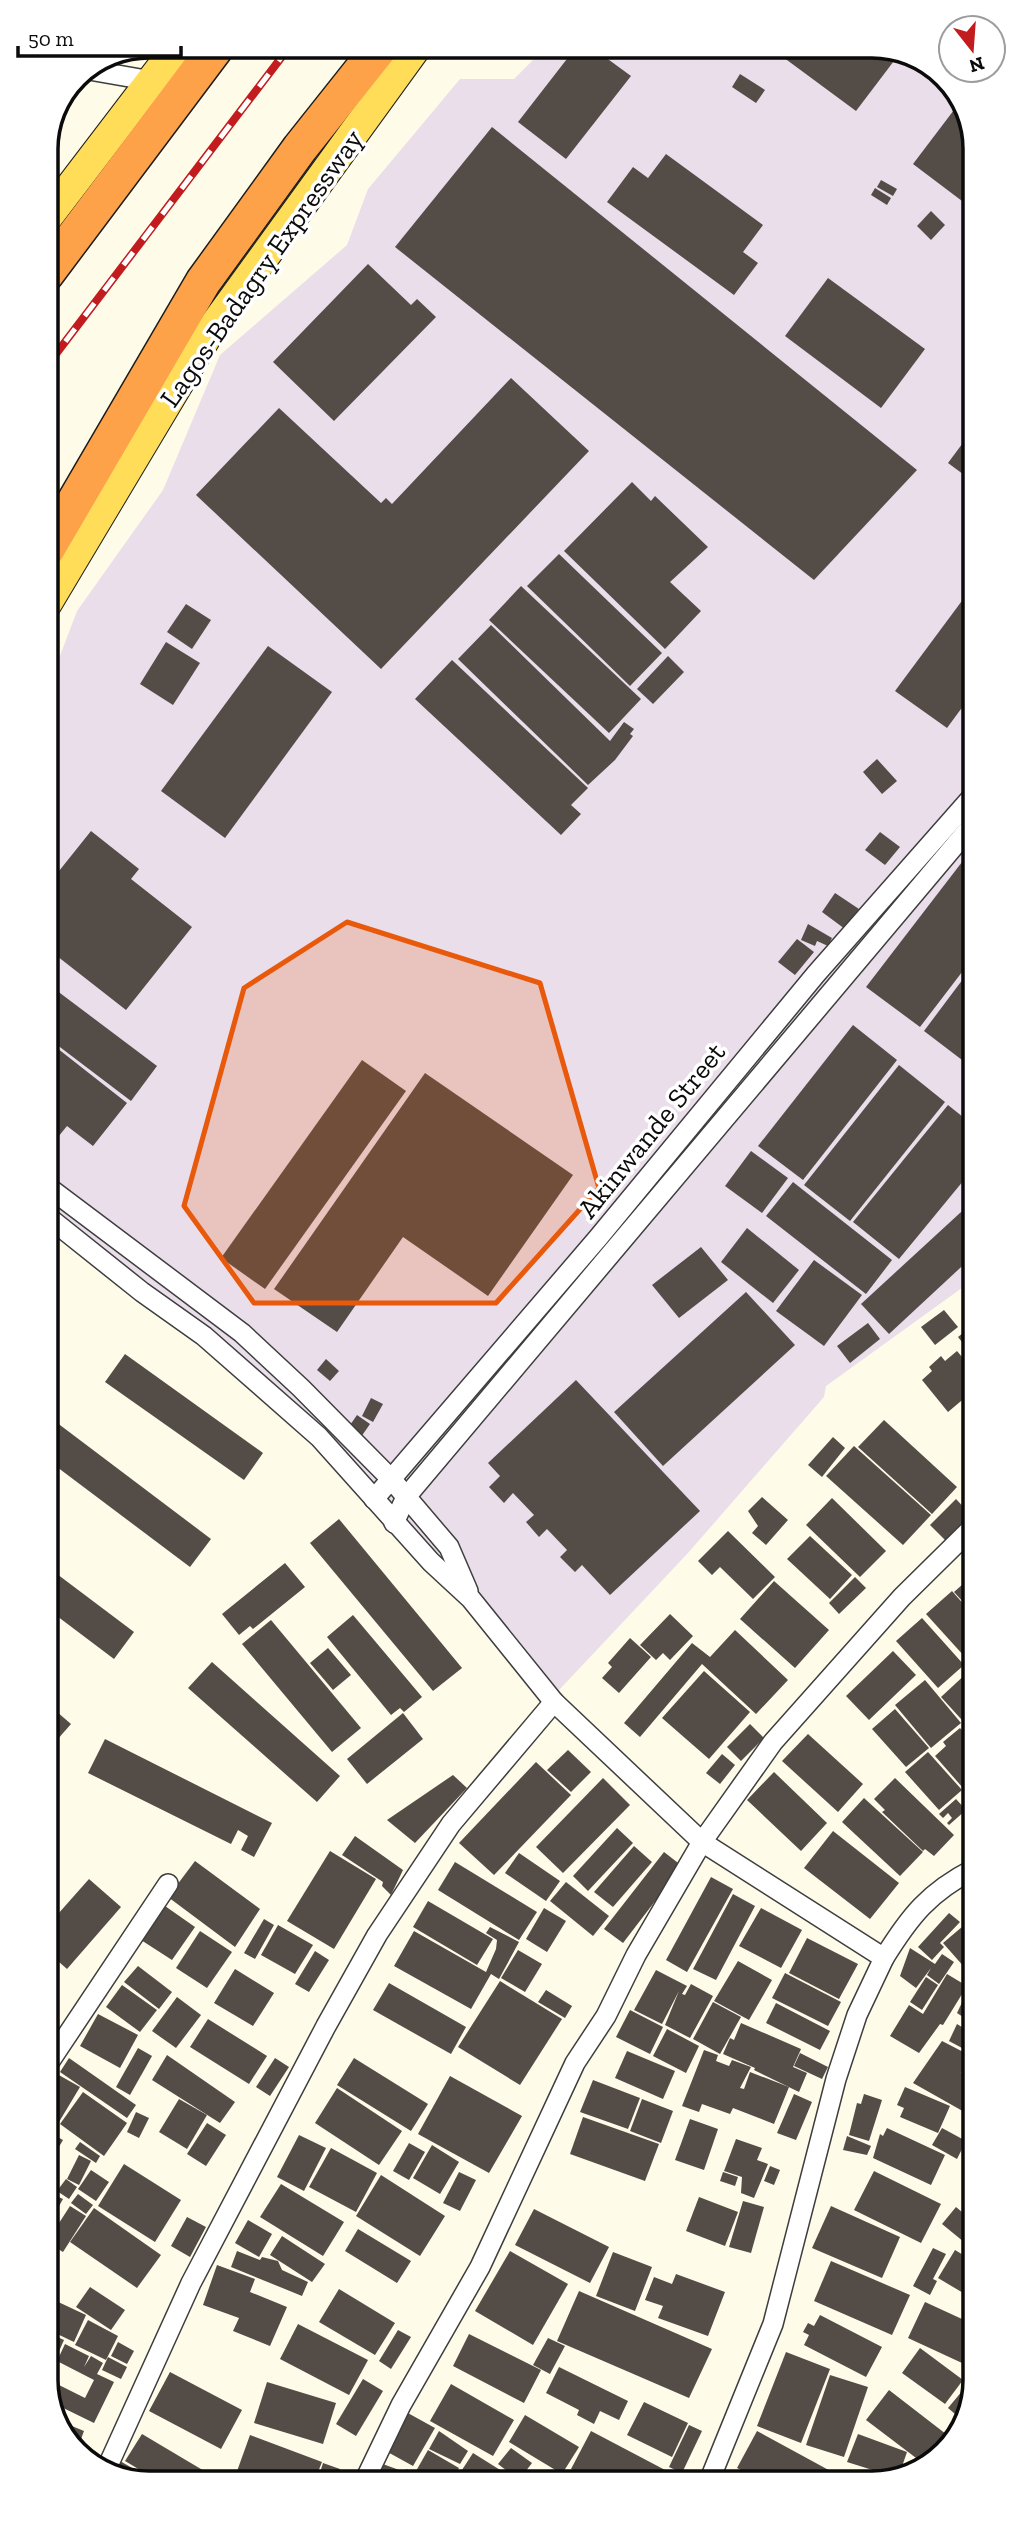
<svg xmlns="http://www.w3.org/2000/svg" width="1021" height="2529" font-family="'Zilla Slab',serif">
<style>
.industrial{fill:#eadeeb}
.building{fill:#544c47}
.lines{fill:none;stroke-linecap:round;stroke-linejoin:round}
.minor-casing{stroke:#3e3e3e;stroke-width:22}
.primary-casing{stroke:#1c1c1c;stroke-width:32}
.motorway-casing{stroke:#1c1c1c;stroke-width:38}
.minor{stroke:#fff;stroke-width:19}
.primary{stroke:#ffdd59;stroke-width:30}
.motorway{stroke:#fda249;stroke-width:35}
.rail-casing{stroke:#c21c1e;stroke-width:8}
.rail{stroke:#fff;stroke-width:5;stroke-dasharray:16;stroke-linecap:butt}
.marked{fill:#e8590c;fill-opacity:0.2;stroke:#e8590c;stroke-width:5;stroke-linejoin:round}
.labels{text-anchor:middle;stroke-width:7;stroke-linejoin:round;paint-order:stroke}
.street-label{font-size:28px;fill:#0b0b0b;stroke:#fff}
.rim{fill:none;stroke:#0b0b0b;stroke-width:3.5}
</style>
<rect width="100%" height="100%" fill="#fffbe9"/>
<path class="industrial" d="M547,46h333l56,21 34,49 3,1164 -147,106 -2,11 -136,156 -144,153 -110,-153 -51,-60 -125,-112 -210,-158 -1,-533 30,-79 86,-121 57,-135 127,-110 21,-56 92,-110h54z"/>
<g class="building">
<path d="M577,46h13l41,30 -65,83 -48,-37z"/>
<path d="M768,46h112l20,7 -44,58z"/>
<path d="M740,74l25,16 -9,13 -24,-16z"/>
<path d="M960,102l10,14v91l-57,-43z"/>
<path d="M492,127l425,343 -103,110 -419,-333z"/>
<path d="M666,154l97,71 -20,27 15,11 -24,32 -127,-93 26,-35 15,11z"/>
<path d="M881,180l16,9 -4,7 -16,-9z"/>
<path d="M875,188l16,10 -4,7 -16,-10z"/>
<path d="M931,211l14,14 -14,15 -14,-14z"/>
<path d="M368,264l43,41 6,-6 19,18 -102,104 -61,-59z"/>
<path d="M828,278l97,71 -44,59 -96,-72z"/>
<path d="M511,378l78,73 -208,218 -185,-174 83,-87 102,95 5,-5 6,6z"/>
<path d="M971,432v48l-23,-17z"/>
<path d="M632,482l19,19 4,-5 53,51 -38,35 31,29 -36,38 -101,-98z"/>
<path d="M559,554l103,99 -32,33 -103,-100z"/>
<path d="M521,586l120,113 -32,34 -120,-113z"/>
<path d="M967,594l4,3 1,97 -25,34 -52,-37z"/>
<path d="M186,604l25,16 -19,29 -25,-17z"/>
<path d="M491,625l119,116 14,-19 10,7 -4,5 3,2 -18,24 -27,25 -130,-126z"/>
<path d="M166,642l34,21 -27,42 -33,-21z"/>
<path d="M268,646l64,46 -107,146 -64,-47z"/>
<path d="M668,656l16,16 -31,32 -16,-15z"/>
<path d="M452,660l136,128 -17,17 10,9 -20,21 -146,-136z"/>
<path d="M877,759l20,22 -15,13 -19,-22z"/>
<path d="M91,831l48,38 -8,10 61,48 -66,83 -78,-61 -1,-63z"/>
<path d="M880,832l20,15 -15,18 -20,-15z"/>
<path d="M972,849v110l-52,68 -54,-40z"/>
<path d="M835,893l24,16 -14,20 -23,-17z"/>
<path d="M808,924l24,14 -4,8 -11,-5 -2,5 -14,-6z"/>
<path d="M797,939l17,13 -19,23 -17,-13z"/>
<path d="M972,967v88l-6,8 -42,-32z"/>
<path d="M48,984l109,82 -26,35 -83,-63z"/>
<path d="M853,1025l44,35 -94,120 -45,-34z"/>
<path d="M48,1041l79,62 -34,43 -26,-20 -13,16 -6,-5z"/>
<path d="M362,1060l44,31 -141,198 -44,-31z"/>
<path d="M899,1065l46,37 -95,119 -46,-36z"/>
<path d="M425,1073l148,102 -85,121 -85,-59 -66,95 -63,-43z"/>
<path d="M948,1105l25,20v44l-74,90 -46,-37z"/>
<path d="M751,1151l37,27 -26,35 -37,-27z"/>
<path d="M793,1182l99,78 -26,34 -100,-78z"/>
<path d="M973,1201v55l-84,78 -28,-30z"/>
<path d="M747,1228l52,42 -26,33 -52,-41z"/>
<path d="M701,1247l27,33 -49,38 -27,-33z"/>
<path d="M814,1260l48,35 -38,51 -48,-35z"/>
<path d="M746,1292l49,53 -132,121 -49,-54z"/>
<path d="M944,1310l14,17 -23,18 -14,-18z"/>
<path d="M868,1323l12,16 -30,24 -13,-17z"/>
<path d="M973,1325v31l-15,-19z"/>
<path d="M957,1351l16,19v21l-25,21 -26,-32 10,-9 -3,-4 12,-11 4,5z"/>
<path d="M125,1354l138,99 -19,27 -139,-98z"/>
<path d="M326,1359l13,12 -9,10 -13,-11z"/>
<path d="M576,1380l124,131 -90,84 -28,-30 -7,7 -15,-15 7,-7 -20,-21 -8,8 -13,-15 8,-7 -21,-22 -9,10 -15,-16 11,-11 -12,-13z"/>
<path d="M371,1398l12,6 -10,18 -11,-6z"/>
<path d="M357,1415l13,9 -9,13 -13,-9z"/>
<path d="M52,1419l159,120 -21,28 -141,-106v-37z"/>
<path d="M884,1420l73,67 -25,27 -74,-67z"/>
<path d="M833,1437l12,11 -23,29 -14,-12z"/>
<path d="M854,1446l77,69 -28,30 -77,-69z"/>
<path d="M973,1478v18l-8,-9z"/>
<path d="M762,1497l26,23 -22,25 -14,-12 6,-7 -10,-15z"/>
<path d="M832,1498l54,53 -26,26 -54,-52z"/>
<path d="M956,1499l16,17 -26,25 -16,-16z"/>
<path d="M339,1519l123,149 -29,23 -123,-148z"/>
<path d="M728,1531l47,46 -22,22 -33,-32 -8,8 -14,-14z"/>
<path d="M810,1536l42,39 -22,24 -43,-40z"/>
<path d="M285,1563l20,24 -52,42 -3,-3 -11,9 -17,-21z"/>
<path d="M49,1568l85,64 -20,27 -65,-49z"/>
<path d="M974,1570v16l-8,-9z"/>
<path d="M855,1577l11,11 -27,26 -10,-11z"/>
<path d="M774,1581l55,49 -34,38 -55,-49z"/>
<path d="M963,1584l11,11v19l-20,-22z"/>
<path d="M952,1591l22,25v51l-48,-53z"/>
<path d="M670,1614l23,22 -23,24 -7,-7 -7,7 -16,-15z"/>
<path d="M353,1615l69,82 -18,15 -4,-4 -9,7 -64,-78z"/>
<path d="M922,1618l42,47 -26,23 -42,-47z"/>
<path d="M271,1620l90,108 -29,24 -90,-108z"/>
<path d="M735,1630l53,50 -32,34 -54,-50 -62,73 -16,-14 68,-80 18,14z"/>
<path d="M630,1638l21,19 -32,36 -17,-15 10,-11 -4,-4z"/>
<path d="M328,1648l23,27 -18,15 -23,-27z"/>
<path d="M893,1651l23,24 -47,45 -23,-24z"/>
<path d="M212,1662l128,114 -23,26 -129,-114z"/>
<path d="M704,1671l46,41 -41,47 -47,-41z"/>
<path d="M969,1671l5,5v52l-3,2 -30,-33z"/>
<path d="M925,1680l36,43 -30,25 -36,-43z"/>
<path d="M49,1705l22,19 -22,25z"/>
<path d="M895,1709l34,39 -23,19 -34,-38z"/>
<path d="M403,1713l20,26 -56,45 -20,-25z"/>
<path d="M750,1724l14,14 -23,23 -14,-14z"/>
<path d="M960,1728l14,16v35l-11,9 -28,-32 11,-10 -3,-4z"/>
<path d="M808,1734l55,50 -25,28 -56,-51z"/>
<path d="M105,1739l167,84 -18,34 -13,-7 7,-14 -10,-6 -7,14 -143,-71z"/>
<path d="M568,1750l23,22 -20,20 -24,-22z"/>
<path d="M928,1752l34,38 -23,20 -34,-38z"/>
<path d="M722,1754l13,11 -15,19 -14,-11z"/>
<path d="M536,1762l35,33 -77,80 -35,-32z"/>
<path d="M774,1772l53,51 -26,28 -54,-51z"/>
<path d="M453,1775l14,13 -52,55 -28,-23z"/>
<path d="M603,1778l27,27 -67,68 -27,-26z"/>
<path d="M895,1778l59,57 -20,21 -9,-7 -2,2 -41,-39 3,-2 -11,-11z"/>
<path d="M864,1798l59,54 -23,24 -58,-54z"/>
<path d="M956,1799l10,11 -17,15 -2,-2 5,-5 -4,-5 -5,5 -4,-4z"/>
<path d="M617,1828l16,15 -45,48 -15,-15z"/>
<path d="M833,1831l66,52 -29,36 -66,-51z"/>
<path d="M355,1836l48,34 -12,25 -9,-9 1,-4 -41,-27z"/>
<path d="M634,1846l18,16 -39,45 -19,-15z"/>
<path d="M330,1851l46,28 -42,70 -47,-28z"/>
<path d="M664,1852l18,14 -59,77 -19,-14z"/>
<path d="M519,1853l41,28 -14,20 -41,-28z"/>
<path d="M195,1861l65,48 -25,38 -67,-50z"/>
<path d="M455,1862l82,50 -18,28 -81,-50z"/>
<path d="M711,1877l22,12 -46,83 -21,-12z"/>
<path d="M89,1879l32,28 -54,62 -17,-15v-31z"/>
<path d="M566,1882l43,34 -16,20 -43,-35z"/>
<path d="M50,1885l8,9 -8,8z"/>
<path d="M733,1894l22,12 -39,74 -23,-11z"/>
<path d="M428,1901l65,38 -16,26 -64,-38z"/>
<path d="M165,1906l30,21 -23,33 -31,-20z"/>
<path d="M544,1908l22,13 -19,31 -21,-13z"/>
<path d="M761,1908l41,22 -21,38 -42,-22z"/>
<path d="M949,1913l11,9 -20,21 4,4 -12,13 -14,-13z"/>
<path d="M264,1919l10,6 -19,34 -11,-6z"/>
<path d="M969,1921l5,7 1,32 -10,8 -22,-25z"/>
<path d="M278,1925l35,20 -18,29 -34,-19z"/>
<path d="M490,1927l29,15 -20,37 -8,-5 -20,35 -77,-43 20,-35 72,41 10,-23 1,-9 -11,-7z"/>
<path d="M200,1931l32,21 -25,36 -31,-20z"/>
<path d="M807,1938l51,26 -19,35 -50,-26z"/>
<path d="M910,1948l25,16 7,-10 12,8 -15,22 -12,-9 4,-7 -15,20 -16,-12z"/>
<path d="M518,1950l24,14 -17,28 -24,-14z"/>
<path d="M315,1951l14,9 -20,32 -14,-8z"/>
<path d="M738,1961l34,19 -23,40 -35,-19z"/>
<path d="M138,1966l34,26 -13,17 -35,-27z"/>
<path d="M235,1969l39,24 -21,33 -39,-23z"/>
<path d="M656,1970l31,16 -5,8 3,1 6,-11 22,12 -23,42 -25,-13 14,-34 -17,33 -28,-14z"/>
<path d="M785,1973l56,29 -13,24 -56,-28z"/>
<path d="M947,1974l20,12 -24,39 -3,-1 -21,29 -29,-17 19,-31 14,9z"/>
<path d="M926,1977l12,8 -16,25 -12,-8z"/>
<path d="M500,1981l62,38 -42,66 -62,-38z"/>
<path d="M50,1982l8,7 -8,9z"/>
<path d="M389,1983l77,44 -15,27 -78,-44z"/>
<path d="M122,1985l35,25 -17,22 -34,-25z"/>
<path d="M546,1990l26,16 -7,12 -27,-16z"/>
<path d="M966,1994l9,6v25l-18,-12z"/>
<path d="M177,1997l24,18 -25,33 -24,-17z"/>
<path d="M713,2002l28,15 -21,37 -27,-15z"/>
<path d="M776,2003l54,28 -10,19 -54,-27z"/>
<path d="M630,2010l33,17 -13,27 -34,-17z"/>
<path d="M98,2014l40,21 -18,33 -40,-22z"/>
<path d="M208,2019l59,37 -18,28 -59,-37z"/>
<path d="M741,2023l60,26 -8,18 14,6 -8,19 -45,-22 1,-2 -32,-14 7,-16 4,2z"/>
<path d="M957,2024l18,11v20l-26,-14z"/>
<path d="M667,2029l32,17 -13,27 -33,-17z"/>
<path d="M942,2041l33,17v21l-15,-7 15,9v37l-62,-35z"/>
<path d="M138,2048l14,8 -22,39 -14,-8z"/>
<path d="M704,2050l14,5 -2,6 13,5 3,-6 19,7 -11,21 4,1 6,-17 39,15 -15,37 -41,-16 -3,6 -28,-10 -3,8 -17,-6z"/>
<path d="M627,2051l48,20 -12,28 -48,-21z"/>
<path d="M800,2053l28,14 -6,12 -28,-13z"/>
<path d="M167,2055l68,47 -15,21 -68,-43z"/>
<path d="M69,2058l67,47 -9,13 -67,-46z"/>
<path d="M275,2058l14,9 -19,29 -14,-9z"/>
<path d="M354,2058l74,46 -17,27 -74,-46z"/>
<path d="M57,2074l23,13 -21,35 -9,-5v-32z"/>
<path d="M450,2076l72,40 -33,57 -71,-39z"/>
<path d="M593,2080l47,18 -12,31 -48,-17z"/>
<path d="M905,2087l45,19 -12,27 -38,-16 4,-9 -7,-3z"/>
<path d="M337,2088l65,43 -23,34 -64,-42z"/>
<path d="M83,2092l44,31 -23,33 -44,-32z"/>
<path d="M794,2094l18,8 -16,38 -19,-7z"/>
<path d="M864,2094l18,6 -13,41 -20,-6 8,-32 4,1z"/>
<path d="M179,2099l28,16 -20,34 -28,-17z"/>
<path d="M642,2099l31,12 -12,32 -31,-12z"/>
<path d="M136,2112l13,6 -10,20 -12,-6z"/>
<path d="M583,2117l76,27 -14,37 -75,-27z"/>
<path d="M690,2119l28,10 -14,41 -29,-10z"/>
<path d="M207,2123l19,12 -20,31 -19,-12z"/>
<path d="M975,2124v20l-9,-4z"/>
<path d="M887,2128l58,27 -14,30 -58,-27 7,-24 3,2z"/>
<path d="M942,2128l24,13 -9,18 -25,-14z"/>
<path d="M50,2133l13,7 -13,22z"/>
<path d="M299,2135l27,13 -22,43 -27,-14z"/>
<path d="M847,2136l24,10 -4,9 -24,-5z"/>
<path d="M736,2139l26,9 -5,12 11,4 -14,34 -13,-5 1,-16 -18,-6z"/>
<path d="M80,2142l20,14 -4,7 -21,-14z"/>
<path d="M409,2143l16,9 -16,28 -16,-9z"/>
<path d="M432,2145l27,17 -19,32 -27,-16z"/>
<path d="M331,2148l46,25 -21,39 -47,-25z"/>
<path d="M79,2155l12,6 -12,24 -12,-6z"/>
<path d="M124,2164l57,36 -26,42 -57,-36z"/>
<path d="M770,2166l10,4 -6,15 -10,-4z"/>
<path d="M91,2170l18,12 -13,19 -18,-12z"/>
<path d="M874,2171l67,33 -20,39 -67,-33z"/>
<path d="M459,2172l17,8 -16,31 -17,-8z"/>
<path d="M723,2172l15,5 -3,9 -15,-5z"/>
<path d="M975,2172v27l-13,-15z"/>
<path d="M381,2175l64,41 -25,40 -64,-40z"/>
<path d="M66,2179l11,8 -8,12 -12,-8z"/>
<path d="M281,2184l63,38 -21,34 -63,-39z"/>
<path d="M50,2193l13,6 -13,23z"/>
<path d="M78,2194l15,11 -7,9 -15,-11z"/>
<path d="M699,2197l39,15 -13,34 -39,-15z"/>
<path d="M743,2201l21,6 -13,46 -22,-6z"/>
<path d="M70,2206l16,10 -23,36 -13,-8v-7z"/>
<path d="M831,2206l69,31 -18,41 -70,-30z"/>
<path d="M956,2207l19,16v28l-33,-27z"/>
<path d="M94,2208l67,47 -24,33 -67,-46z"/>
<path d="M534,2209l75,38 -19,36 -75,-38z"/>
<path d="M187,2217l19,10 -16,30 -19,-11z"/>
<path d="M248,2220l24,14 -13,23 -24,-14z"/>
<path d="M358,2229l53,32 -14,22 -52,-32z"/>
<path d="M282,2236l43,28 -13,18 -42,-27z"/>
<path d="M50,2248l7,3 -6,14h-1z"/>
<path d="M933,2248l13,6 -13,25 4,2 -7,14 -17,-9z"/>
<path d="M955,2250l20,12v38l-37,-22z"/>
<path d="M237,2251l23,9 2,-3 16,4 4,9 26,12 -6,14 -71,-29z"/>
<path d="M510,2251l58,33 -35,61 -58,-34z"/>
<path d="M613,2252l39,15 -17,44 -39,-15z"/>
<path d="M831,2261l79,34 -18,40 -78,-34z"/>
<path d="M217,2265l38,14 -5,13 37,15 -17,39 -37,-15 6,-13 -36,-13z"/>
<path d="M676,2274l49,18 -17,44 -50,-18 5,-12 -18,-6 9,-23 18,7z"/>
<path d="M90,2287l35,23 -14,20 -35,-23z"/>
<path d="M339,2289l56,34 -20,32 -56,-33z"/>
<path d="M579,2291l133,58 -23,49 -132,-57z"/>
<path d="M54,2300l32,15 -12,27 -23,-11v-24z"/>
<path d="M925,2302l50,23v44l-67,-31z"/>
<path d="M820,2315l62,32 -16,30 -62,-32 5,-10 -6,-3 5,-9 6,3z"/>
<path d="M88,2320l30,16 -12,24 -31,-15z"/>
<path d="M298,2324l70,36 -19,35 -69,-36z"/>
<path d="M398,2330l13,7 -20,32 -12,-8z"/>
<path d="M51,2334l13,6 -13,29z"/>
<path d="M469,2334l72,36 -17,33 -71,-37z"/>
<path d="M548,2338l17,8 -15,28 -17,-9z"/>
<path d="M118,2342l16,9 -7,13 -16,-8z"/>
<path d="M65,2344l24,12 -5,11 7,-11 12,7 -6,11 17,8 -20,41 -43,-21v-21l34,17 9,-18 -37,-19z"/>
<path d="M920,2348l43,32 -18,24 -43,-31z"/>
<path d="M786,2352l44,17 -29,74 -44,-17z"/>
<path d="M108,2357l19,10 -6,12 -19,-9z"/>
<path d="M559,2367l69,34 -9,19 -19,-9 -6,13 -17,-9 2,-5 -33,-17z"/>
<path d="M170,2372l72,38 -21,39 -72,-38z"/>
<path d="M830,2375l38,12 -24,70 -38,-12z"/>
<path d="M973,2377l2,4 -4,13 -6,-4z"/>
<path d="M363,2379l20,12 -27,45 -20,-12z"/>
<path d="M267,2382l69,21 -13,41 -69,-21z"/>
<path d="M451,2384l63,36 -21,36 -63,-35z"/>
<path d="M889,2390l66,51 -1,2 -30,21 -58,-44z"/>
<path d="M963,2390l7,6 -8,24 -14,-12z"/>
<path d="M644,2402l44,21 -16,34 -45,-22z"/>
<path d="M406,2412l29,16 -22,38 -29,-16z"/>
<path d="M525,2415l54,32 -17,27 -53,-32z"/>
<path d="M55,2419l29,12 -7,19 -15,-21z"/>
<path d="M689,2425l13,6 -20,42 -13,-6z"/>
<path d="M439,2431l29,20 -8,13 -31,-15z"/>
<path d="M591,2431l76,40 -5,9h-69l-22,-11z"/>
<path d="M757,2431l79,43 -3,5h-75l-21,-11z"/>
<path d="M142,2434l69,41 -5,8h-44l-37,-22z"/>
<path d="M858,2434l49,18 -9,26 -51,-16z"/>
<path d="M250,2435l72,27 -8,20h-55l-23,-8z"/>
<path d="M511,2448l21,15 -13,17 -21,-16z"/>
<path d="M428,2450l31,18 -8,13 -50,1 5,-13 27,11 -17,-9z"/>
<path d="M473,2453l32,20 -5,8h-26l-14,-8z"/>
<path d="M120,2461l38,22h-17l-28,-11z"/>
<path d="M323,2463l17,6 -4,13h-19z"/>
<path d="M380,2463l22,8 -4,11h-25z"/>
<path d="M537,2471l15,10h-21z"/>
</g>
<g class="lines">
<g class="minor-casing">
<g id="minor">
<path d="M89,70l63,11"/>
<path d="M48,1187l194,146 59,55 91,92 57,67 19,44"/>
<path d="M48,1217l94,75 62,44 115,101 112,125 40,37 83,103 148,140 182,116 -27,57 -21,64 -63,245 -63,155"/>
<path d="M374,1499l224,-261 218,-264 156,-177"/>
<path d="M394,1523l12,-26 566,-672"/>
<path d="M884,1958c26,-42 45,-66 90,-89"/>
<path d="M50,2061l118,-177"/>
<path d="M106,2470l85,-187 135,-257 51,-91 74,-111 103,-122"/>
<path d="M364,2482l37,-77 79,-138 95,-204 31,-47 30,-61 66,-113 71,-100 129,-145 71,-70"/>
</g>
</g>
<g class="primary-casing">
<g id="primary">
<path d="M46,219l132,-173"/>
<path d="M47,603l159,-266 211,-291"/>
</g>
</g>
<g class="motorway-casing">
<g id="motorway">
<path d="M46,274l171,-228"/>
<path d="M47,549l156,-267 97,-134 81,-102"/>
</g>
</g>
<use href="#minor" class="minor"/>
<use href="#primary" class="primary"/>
<use href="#motorway" class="motorway"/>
<g class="rail-casing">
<path id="rail" d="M46,367l244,-321"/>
</g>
<use href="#rail" class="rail"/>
</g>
<path class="marked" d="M347,922l193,61 59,205 -103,115h-242l-70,-97 60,-218z"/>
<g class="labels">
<g class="street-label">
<text transform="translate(261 268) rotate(-55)" y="10">Lagos-Badagry Expressway</text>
<text transform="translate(651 1130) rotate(-51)" y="10">Akinwande Street</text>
</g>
</g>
<path d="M0 0H1021V2529H0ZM149 58H872A91 91 0 0 1 963 149V2380A91 91 0 0 1 872 2471H149A91 91 0 0 1 58 2380V149A91 91 0 0 1 149 58Z" fill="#fff" fill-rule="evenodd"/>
<path class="rim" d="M149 58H872A91 91 0 0 1 963 149V2380A91 91 0 0 1 872 2471H149A91 91 0 0 1 58 2380V149A91 91 0 0 1 149 58Z"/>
<g transform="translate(972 49) rotate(163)"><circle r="33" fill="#ffffff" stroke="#9d9d9d" stroke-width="2"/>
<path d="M0-5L12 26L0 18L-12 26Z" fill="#c21c1e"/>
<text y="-10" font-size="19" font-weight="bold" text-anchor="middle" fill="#0b0b0b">N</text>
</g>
<path d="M18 46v10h163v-10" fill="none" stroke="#0b0b0b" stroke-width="3.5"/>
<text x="28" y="46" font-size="21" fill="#0b0b0b" stroke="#ffffff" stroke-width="5" paint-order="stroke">50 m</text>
</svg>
